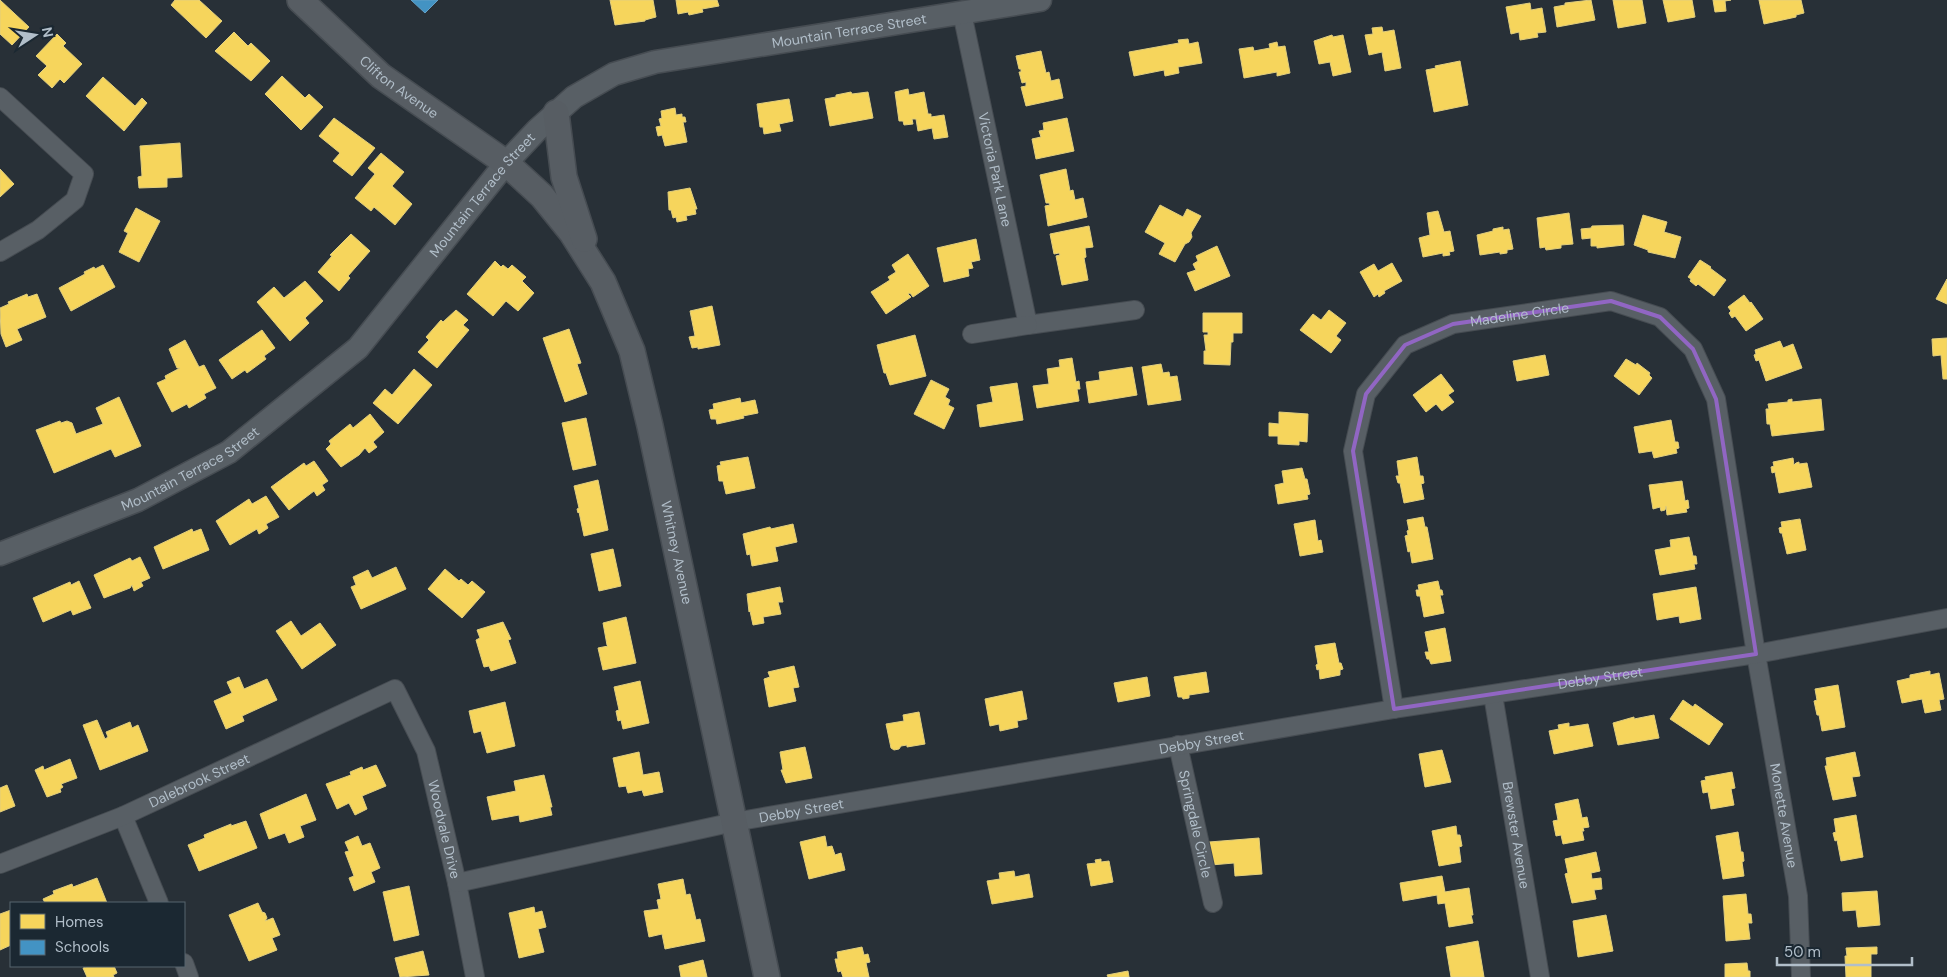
<svg xmlns="http://www.w3.org/2000/svg" width="1947" height="977" font-family="'DM Sans',sans-serif">
<style>
.homes{fill:#f6d55c;stroke:#e1ce7d}
.schools{fill:#4393c3;stroke:#64a0c5}
.lines{fill:none;stroke-linecap:round;stroke-linejoin:round}
.minor-casing{stroke:#464c52;stroke-width:20}
.tertiary-casing{stroke:#464c52;stroke-width:25}
.secondary-casing{stroke:#464c52;stroke-width:28}
.minor{stroke:#585f65;stroke-width:18}
.tertiary{stroke:#585f65;stroke-width:22}
.secondary{stroke:#575d63;stroke-width:25}
.marked{fill:none;stroke:#9166c3;stroke-width:4;stroke-linejoin:round}
.labels{text-anchor:middle;stroke-width:5;stroke-linejoin:round;paint-order:stroke}
.street-label{font-size:14px;fill:#b1bec9;stroke:#1b2832}
</style>
<rect width="100%" height="100%" fill="#283037"/>
<g class="homes">
<path d="M0,0l29,27 -17,18 -12,-11z"/>
<path d="M175,0h24l23,21 -16,17 -35,-33z"/>
<path d="M610,0h43l3,17 -11,3v1l-30,4z"/>
<path d="M676,0h41l2,6 -17,3 1,3 -14,3 -1,-3 -10,2z"/>
<path d="M1591,0l4,20 -38,7 -3,-20 11,-2v-2z"/>
<path d="M1613,0h29l4,23 -28,5z"/>
<path d="M1663,0h29l3,17 -27,5z"/>
<path d="M1713,0h18l-6,1 1,10 -11,1z"/>
<path d="M1759,0h42l3,13 -8,2v2l-32,7z"/>
<path d="M1530,3l1,7 11,-2 4,24 -9,1 1,4 -18,3 -1,-8 -8,2 -5,-27z"/>
<path d="M1382,27l1,5 11,-2 7,38 -16,3 -3,-19 -13,3 -4,-20 8,-1 -1,-6z"/>
<path d="M234,32l14,14 3,-3 19,18 -19,20 -36,-30z"/>
<path d="M57,34l9,9 -3,3 19,18 -18,19 -4,-4 -8,9 -14,-13 9,-9 -11,-10z"/>
<path d="M1332,35l1,2 10,-2 8,37 -18,4 -3,-14 -11,2 -5,-23z"/>
<path d="M1188,39l1,5 9,-2 4,21 -24,4 1,6 -14,3 -1,-6 -30,6 -5,-24 50,-9 -1,-3z"/>
<path d="M1277,42l1,5 7,-1 5,27 -13,3v-4l-33,6 -5,-29 14,-2 1,4 16,-3 -1,-4z"/>
<path d="M1041,51l5,22 3,-1 2,9 8,-2 4,19 -37,8 -5,-19 5,-1v-4l-4,1 -3,-11h2v-3h-2l-3,-13z"/>
<path d="M1460,61l8,44 -34,7 -8,-42 10,-2 -1,-2z"/>
<path d="M282,76l23,22 4,-4 14,13 -22,23 -36,-36z"/>
<path d="M103,77l32,29 7,-8 5,5 -23,28 -38,-35z"/>
<path d="M908,89l1,6 15,-3 4,22h3v3l13,-2 4,22 -14,2 -2,-11 -14,3 -2,-12h-4l1,5 -9,1 -1,-4h-4l-4,-29z"/>
<path d="M851,92l1,2 16,-2 5,26 -43,8 -5,-27 11,-2v-2z"/>
<path d="M789,99l4,22 -14,3 2,7 -17,3 -1,-7h-3l-3,-23z"/>
<path d="M675,108l1,7 6,-1v3h3l1,5h-3l4,20 -22,4 -3,-11 -4,1 -2,-9 5,-1 -2,-7 3,-1 -1,-7z"/>
<path d="M334,118l41,30 -23,28 -19,-15 7,-8 -21,-17z"/>
<path d="M1067,118l7,33 -38,8 -4,-20 9,-2 -2,-6 5,-1 -1,-7z"/>
<path d="M180,143l2,34 -15,1v9l-28,1 -1,-11 4,-1 -2,-30z"/>
<path d="M381,153l23,19 -12,14 20,18 -17,21 -21,-18 -3,4 -16,-13 20,-24 -7,-6z"/>
<path d="M0,169l14,15 -14,13z"/>
<path d="M1066,169l4,22 3,-1 2,10 8,-2 4,19 -39,9 -3,-20 5,-1 -1,-2h-3l-6,-28z"/>
<path d="M690,188l7,21h-2l1,5 -10,2 1,4 -10,2 -1,-5 -3,1 -2,-8h-2l-1,-18z"/>
<path d="M1160,205l23,12 4,-8 14,7 -10,17 1,4 -3,5 -4,2 -10,18 -16,-8 6,-11 -20,-11z"/>
<path d="M136,208l24,13 -21,41 -20,-10 9,-19 -4,-2z"/>
<path d="M1438,211l6,21 6,-1 4,20 -5,1 1,3 -7,1v-3l-20,4 -4,-19 11,-3 -3,-22z"/>
<path d="M1569,213l4,31 -12,1v3l-15,2 -1,-3 -5,1 -3,-30z"/>
<path d="M1643,215l24,7 -3,10 17,5 -6,21 -27,-6v-2l-14,-5z"/>
<path d="M1623,225l1,20 -27,3v-2h-6v-8l-9,1 -1,-10 10,-1 1,-2z"/>
<path d="M1089,226l4,21 -8,1 1,9 -2,1 4,22 -26,5 -6,-29 4,-1 -1,-2 -5,1 -4,-20z"/>
<path d="M1503,227v3l6,-1 4,20 -6,1v3l-7,1v-2l-20,3 -3,-20 16,-4v-2z"/>
<path d="M351,234l19,17 -22,25 2,2 -11,13 -21,-19 14,-16 -2,-1z"/>
<path d="M976,239l4,21 -9,2 2,6 -5,1 1,7 -25,6 -7,-34z"/>
<path d="M1217,246l13,30 -35,15 -8,-18 9,-3 -3,-6 5,-3 -2,-5z"/>
<path d="M908,254l21,32 -16,11 -3,-4 -2,1 3,3 -25,17 -15,-22 19,-12 -2,-3 8,-5 -4,-7z"/>
<path d="M1700,260l11,7 -1,1 16,12 -12,16 -16,-12 -2,2 -6,-5 1,-2 -3,-2z"/>
<path d="M495,261l6,6 2,-2 5,4 4,-4 14,12 -4,4 12,12 -16,18 -12,-10 -13,15 -26,-22z"/>
<path d="M1392,263l10,18 -18,10 1,2 -6,4 -1,-3 -4,3 -14,-25 14,-8 4,7z"/>
<path d="M103,265l12,22 -44,24 -12,-23 26,-14 -1,-2 10,-5 1,2z"/>
<path d="M1947,279v25l-11,-5z"/>
<path d="M305,281l18,20 -18,17 4,5 -19,18 -33,-39 17,-15 10,11z"/>
<path d="M27,294l1,3 9,-3 9,23 -29,12 5,11 -16,7 -5,-13 -1,-26 9,-4 -1,-2z"/>
<path d="M1744,295l6,8 1,-1 12,17 -17,12 -11,-15 -3,2 -3,-5 2,-2 -3,-4z"/>
<path d="M712,306l8,39 -22,4v-2l-6,1 -3,-11 6,-1 -5,-25z"/>
<path d="M456,310l12,10 -5,5 6,5 -32,38 -19,-16 11,-12 -3,-3 15,-17 2,2z"/>
<path d="M1329,310l17,13 -10,13 5,4 -10,13 -31,-23 13,-16 8,6z"/>
<path d="M1203,313h39v20h-9v9h-2l-1,23 -26,-1v-13h2l-2,-16h4v-3h-5z"/>
<path d="M569,329l12,34 -4,1 10,30 -22,8 -22,-64z"/>
<path d="M262,330l13,18 -11,8 2,3 -19,14 -2,-3 -13,9 -13,-19z"/>
<path d="M915,335l11,41 -36,9 -4,-12h-2l-7,-28z"/>
<path d="M1947,338v41h-4l-2,-24 -8,1 -1,-17z"/>
<path d="M185,340l14,27 5,-2 12,23 -12,6 2,4 -17,10 -2,-4 -15,8 -15,-29 9,-4 -1,-3 15,-8h-3l-8,-19z"/>
<path d="M1780,341l3,7 10,-4 9,24 -36,13 -7,-21 -3,1 -2,-6 2,-1 -1,-4z"/>
<path d="M1545,355l4,20 -32,6 -4,-20z"/>
<path d="M1072,358l4,24 3,-1 1,8h-3l2,12 -42,7 -4,-22 16,-2 -2,-15 13,-2 -1,-7z"/>
<path d="M1626,359l10,6 1,-2 13,10 -1,2 3,3 -13,17 -25,-19z"/>
<path d="M1161,364l2,9 6,-1 1,5 7,-1 4,24 -33,5 -6,-38z"/>
<path d="M1132,367l5,28 -48,8 -3,-21 14,-2 -1,-8z"/>
<path d="M414,369l18,16 -34,39 -25,-21 12,-14 7,6z"/>
<path d="M1441,374l13,17 -6,4 6,7 -12,9 -6,-7 -10,8 -13,-17z"/>
<path d="M931,380l18,9 -4,8 5,3 -2,5 6,3 -10,21 -30,-15z"/>
<path d="M1017,383l6,37 -43,7 -3,-22 16,-3 -3,-15z"/>
<path d="M119,397l22,49 -26,11 -4,-8 -57,24 -18,-43 24,-9 1,2 6,-2 5,2 4,11 27,-10 -7,-16z"/>
<path d="M740,398l1,5 14,-3 3,13 -15,3 1,2 -27,6 -1,-5h-5l-2,-9 5,-1 -1,-5z"/>
<path d="M1792,399v3l29,-3 3,31 -52,6 -2,-12h-3l-1,-15h3l-1,-5 20,-2v-2z"/>
<path d="M1279,412l29,2 -1,28 -8,-1v4l-21,-1v-8h-9v-13l10,1z"/>
<path d="M370,414l14,18 -11,10 4,5 -8,6 -4,-5 -6,7 -18,12 -15,-18 5,-5 -2,-3 21,-17 3,4z"/>
<path d="M586,418l10,47 -23,5 -11,-47z"/>
<path d="M1671,420l4,22h3l1,6 -3,1 1,4 -23,5 -2,-7 -13,2 -5,-26z"/>
<path d="M748,457l7,31 -29,6 -3,-13h-4l-2,-15 4,-1 -1,-3z"/>
<path d="M1417,457l3,19h3l1,7 -3,1 3,15 -20,4 -4,-20h-2l-2,-7h3l-2,-15z"/>
<path d="M1793,458l1,7 2,-2 3,-1v2l8,-1 5,24 -33,6 -4,-21 -3,1 -1,-6 3,-1 -1,-4z"/>
<path d="M314,461l14,20 -6,4 3,5 -8,6 -3,-5 -25,19 -18,-23 33,-24 2,3z"/>
<path d="M1302,468l3,11h2l3,15 -3,1 1,4 -30,5 -3,-19 9,-2 -2,-12z"/>
<path d="M598,480l10,50 -24,6 -5,-24 -1,1 -1,-4 2,-1 -5,-22z"/>
<path d="M1682,481l3,20 3,-1 1,8 -3,1 1,3 -20,3 -1,-9 -1,4 -4,1 -1,-4 -7,2 -4,-24z"/>
<path d="M266,496l13,21 -13,7 2,4 -9,6 -2,-5 -27,16 -14,-24 33,-22 3,5z"/>
<path d="M1423,517l2,10h2l6,32 -21,4 -2,-12 -2,1 -3,-16 3,-1 -1,-4 2,-1 -2,-10z"/>
<path d="M1800,519l6,31 -19,4 -5,-21h-2l-1,-5 3,-1 -1,-5z"/>
<path d="M1315,520l3,21 3,-1 2,12 -23,4 -6,-32z"/>
<path d="M793,524l4,18 -22,5 3,14 -26,5 -2,-12 -3,1 -4,-21 27,-7 1,2z"/>
<path d="M192,529l1,3 8,-3 8,21 -46,19 -9,-22z"/>
<path d="M1689,537l4,19h3l1,8h-3l1,5 -35,6 -5,-25 16,-3 -1,-7z"/>
<path d="M613,549l8,37 -22,5 -8,-37z"/>
<path d="M140,557l10,21 -9,4 2,4 -9,5 -2,-6 -2,3 -26,10 -10,-23 36,-17 2,3z"/>
<path d="M396,567l10,22 -45,20 -10,-22 5,-2 -3,-8 15,-7 4,8z"/>
<path d="M445,569l14,12 2,-2 7,6 4,-4 13,11 -23,26 -34,-29z"/>
<path d="M79,581l12,27 -18,7 -2,-5 -28,12 -10,-24 37,-16 1,3z"/>
<path d="M1438,581l2,9h2l1,5h-3l4,18 -20,4 -4,-21h-3l-1,-6h3l-1,-5z"/>
<path d="M780,587l3,15h-5l3,12 -18,3 1,6 -11,2 -3,-14 -1,1 -2,-18z"/>
<path d="M1696,587l5,32 -21,4 -1,-7 -22,4 -4,-26z"/>
<path d="M626,617l10,46 -33,7 -5,-22 10,-2 -1,-1 -4,-22z"/>
<path d="M291,621l10,15 19,-13 16,22 -34,24 -26,-38z"/>
<path d="M503,622l8,17 -3,1 8,23 -25,8 -2,-5 -5,1 -8,-27 4,-2 -3,-8z"/>
<path d="M1445,628l6,33 -20,3 -2,-5h-2l-2,-7h4l-4,-20z"/>
<path d="M1335,643l4,20h2l2,6 -3,1v5l-20,4 -1,-10 -2,1 -1,-5 2,-1 -3,-18z"/>
<path d="M794,666l5,21 -6,1 3,13 -27,6 -5,-28 6,-2 -2,-5z"/>
<path d="M1930,671v4l9,-2 5,26 -5,1 2,10 -16,3 -3,-14 -20,4 -5,-22 13,-3v-3z"/>
<path d="M1206,672l3,20 -20,3v3l-6,1 -1,-2h-4l-4,-20z"/>
<path d="M239,677l5,12 23,-10 10,21 -35,16 2,5 -18,8 -12,-28 18,-8 -5,-11z"/>
<path d="M1147,677l3,19 -32,6 -4,-19z"/>
<path d="M640,681l9,42 -26,6 -2,-9 -3,1 -2,-10 3,-1 -5,-23z"/>
<path d="M1838,685l7,42 -23,4 -3,-16h-2l-3,-14 3,-1 -2,-11z"/>
<path d="M1022,691l5,28 -10,2 1,6 -18,4 -1,-7 -9,2 -5,-27z"/>
<path d="M1683,700l10,7 2,-3 28,20 -14,21 -39,-26z"/>
<path d="M505,702l10,44 -28,7 -6,-22 -7,2 -5,-22z"/>
<path d="M919,712l6,32 -18,3v-2l-6,1 -2,3 -5,1 -3,-2 -5,-24 18,-3 -1,-6z"/>
<path d="M1654,715l5,23 -41,7 -5,-22 21,-6v2z"/>
<path d="M97,720l8,19 3,-2 -2,-5 24,-10 2,6 6,-3 10,26 -48,19 -17,-45z"/>
<path d="M1569,723v4l19,-3 5,22 -39,8 -5,-23 10,-2 -1,-4z"/>
<path d="M805,747l7,31 -26,5 -5,-13h2l-3,-18z"/>
<path d="M1442,750l9,32 -26,5 -6,-33z"/>
<path d="M639,752l4,23 16,-3 4,20 -19,4 -2,-6 -14,3 -2,-7 -7,1 -6,-29z"/>
<path d="M1855,752l5,24 -8,1 4,19 -23,4 -8,-34h2l-1,-8z"/>
<path d="M70,759l7,19 -16,6 2,3 -3,2 1,3 -14,5 -12,-27 8,-4 1,4z"/>
<path d="M376,765l10,21 -24,10 5,13 -12,6 -6,-12 -12,6 -11,-25 25,-9 -1,-3 12,-5 1,3z"/>
<path d="M1732,772l3,16 -4,1 3,16 -23,4 -3,-17 -5,1 -2,-12 5,-1 -1,-3z"/>
<path d="M544,775l8,32h-2l2,8 -32,7 -1,-7 -27,5 -5,-23 29,-6 -2,-10z"/>
<path d="M7,785l8,21 -15,6v-24z"/>
<path d="M306,794l10,26 -16,6 4,11 -15,6 -4,-10 -16,6 -9,-25z"/>
<path d="M1578,799l4,19 5,-1 2,10 -6,1 1,3h-2l2,9 -21,4 -2,-9 -5,1 -3,-15 5,-1 -3,-16z"/>
<path d="M1856,815l7,42 -22,4 -4,-21 -2,1 -2,-8 3,-1 -2,-13z"/>
<path d="M246,821l11,27 -58,23 -11,-26 17,-7 -1,-3 27,-11v2z"/>
<path d="M1456,826l1,9h3l2,11 -3,1 2,15 -22,4 -7,-35z"/>
<path d="M1738,832l3,20h2l1,9 -2,1 2,14 -21,3 -7,-43z"/>
<path d="M358,836l4,10 8,-3 10,25 -9,4 4,10 -21,9 -5,-13 5,-2 -9,-24 4,-1 -4,-9z"/>
<path d="M825,836l2,11 5,-1 3,9 6,-2 4,17 -36,9 -9,-37z"/>
<path d="M1259,838l3,36 -27,2 -1,-13 -23,2 -2,-23z"/>
<path d="M1596,852l4,19 -9,2 1,6 9,-1 1,11 -8,1 2,9 -24,4 -7,-29 3,-1 -3,-14z"/>
<path d="M1101,859v3l8,-1 4,21 -22,4 -4,-22 9,-1 -1,-3z"/>
<path d="M1014,871l1,6 14,-3 4,23 -41,7 -5,-23 13,-2 -1,-6z"/>
<path d="M1442,876l3,16 24,-4 4,27h-2l2,8 -24,4 -4,-24 -7,1 -1,-9 -34,6 -3,-18z"/>
<path d="M97,878l10,25h-62l-2,-4 11,-5 -1,-3 19,-7 1,3z"/>
<path d="M683,879l3,16 4,-1 6,26 4,-1 5,22 -40,8 -3,-15 -13,3 -5,-26 15,-2 -2,-9 4,-1 -3,-15z"/>
<path d="M409,886l10,49 -25,6 -11,-49z"/>
<path d="M1877,891l3,34 -22,2 -2,-17 -13,1 -1,-18z"/>
<path d="M1746,894l2,20h3l1,9h-4l2,16 -24,2 -3,-45z"/>
<path d="M258,903l4,9 3,1 2,5 -2,3 8,-3 7,17 -8,3 5,12 -28,11 -20,-46z"/>
<path d="M534,907l1,6 7,-2 4,16 -8,2 6,23 -25,6 -10,-45z"/>
<path d="M11,910v35l-11,5v-36z"/>
<path d="M1606,915l7,36 -35,6 -5,-36z"/>
<path d="M1478,941l6,36h-33l-5,-30z"/>
<path d="M862,947l2,8 4,-1 2,8 -4,1 3,14h-26l-2,-6 -3,1 -3,-13h3l-1,-7z"/>
<path d="M1877,947v7h-6v23h-25l-1,-21h2l-1,-8z"/>
<path d="M423,951l6,24 -29,2 -5,-19z"/>
<path d="M703,960l4,17h-26l-2,-11z"/>
<path d="M1747,963l1,8h2v6h-25v-13z"/>
<path d="M89,966h25l3,7 -4,2 1,2h-27l-4,-9z"/>
<path d="M1128,971l1,6h-21l-1,-2z"/>
</g>
<path class="schools" d="M411,0h27l-13,13z"/>
<g class="lines">
<g class="minor-casing">
<g id="minor">
<path id="s1" d="M962,13l66,312 107,-15"/>
<path d="M0,97l84,77 -9,26 -37,30 -38,22"/>
<path d="M972,334l56,-9"/>
<path id="s2" d="M1493,695l47,282"/>
<path id="s3" d="M1394,709l-41,-258 13,-57 39,-49 48,-21 158,-23 49,16 33,32 23,50 40,255 42,242 3,81"/>
<path id="s4" d="M1178,745l35,158"/>
<path d="M123,816l36,87"/>
<path id="s5" d="M0,864l123,-48 272,-127 31,62 31,132 18,94"/>
<path id="s6" d="M457,883l277,-61 660,-113 362,-55 191,-36"/>
<path d="M184,963l5,14"/>
</g>
</g>
<g class="tertiary-casing">
<g id="tertiary">
<path id="s7" d="M0,554l138,-54 91,-48 129,-104 148,-185 31,-33 37,-33 40,-23 41,-12 385,-62"/>
</g>
</g>
<g class="secondary-casing">
<g id="secondary">
<path id="s8" d="M300,0l81,76 125,87 36,33 30,37 31,49 29,69 18,75 117,551"/>
<path d="M556,113l8,64 20,62"/>
</g>
</g>
<use href="#minor" class="minor"/>
<use href="#tertiary" class="tertiary"/>
<use href="#secondary" class="secondary"/>
</g>
<path class="marked" d="M1611,301l49,16 33,32 23,50 40,255 -362,55 -41,-258 13,-57 39,-49 48,-21z"/>
<g class="labels">
<g class="street-label">
<text dy="5" stroke="none"><textPath href="#s7" startOffset="1034">Mountain Terrace Street</textPath></text>
<text dy="5" stroke="none"><textPath href="#s8" startOffset="132">Clifton Avenue</textPath></text>
<text dy="5" stroke="none"><textPath href="#s1" startOffset="160">Victoria Park Lane</textPath></text>
<text dy="5" stroke="none"><textPath href="#s7" startOffset="614">Mountain Terrace Street</textPath></text>
<text dy="5" stroke="none"><textPath href="#s3" startOffset="502">Madeline Circle</textPath></text>
<text dy="5" stroke="none"><textPath href="#s7" startOffset="209">Mountain Terrace Street</textPath></text>
<text dy="5" stroke="none"><textPath href="#s8" startOffset="699">Whitney Avenue</textPath></text>
<text dy="5" stroke="none"><textPath href="#s6" startOffset="1162">Debby Street</textPath></text>
<text dy="5" stroke="none"><textPath href="#s6" startOffset="758">Debby Street</textPath></text>
<text dy="5" stroke="none"><textPath href="#s5" startOffset="216">Dalebrook Street</textPath></text>
<text dy="5" stroke="none"><textPath href="#s6" startOffset="352">Debby Street</textPath></text>
<text dy="5" stroke="none"><textPath href="#s3" startOffset="1169">Monette Avenue</textPath></text>
<text dy="5" stroke="none"><textPath href="#s4" startOffset="81">Springdale Circle</textPath></text>
<text dy="5" stroke="none"><textPath href="#s5" startOffset="582">Woodvale Drive</textPath></text>
<text dy="5" stroke="none"><textPath href="#s2" startOffset="142">Brewster Avenue</textPath></text>
</g>
</g>
<rect x="10" y="902" width="175" height="65" fill="#1b2832" stroke="#57646e"/>
<rect x="20" y="914" width="25" height="15" fill="#f6d55c" stroke="#57646e"/>
<text x="55" y="927" font-size="15" fill="#b1bec9">Homes</text>
<rect x="20" y="940" width="25" height="15" fill="#4393c3" stroke="#57646e"/>
<text x="55" y="952" font-size="15" fill="#b1bec9">Schools</text>
<g transform="translate(35 35) rotate(78)" stroke="#1b2832" stroke-width="4" paint-order="stroke">
<path d="M0-4L9 19L0 12L-9 19Z" fill="#b1bec9"/>
<text y="-8" font-size="14" font-weight="bold" text-anchor="middle" fill="#b1bec9">N</text>
</g>
<path d="M1777 957v8h135v-8" fill="none" stroke="#b1bec9" stroke-width="2.5"/>
<text x="1784" y="957" font-size="15" fill="#b1bec9" stroke="#1b2832" stroke-width="4" paint-order="stroke">50 m</text>
</svg>
